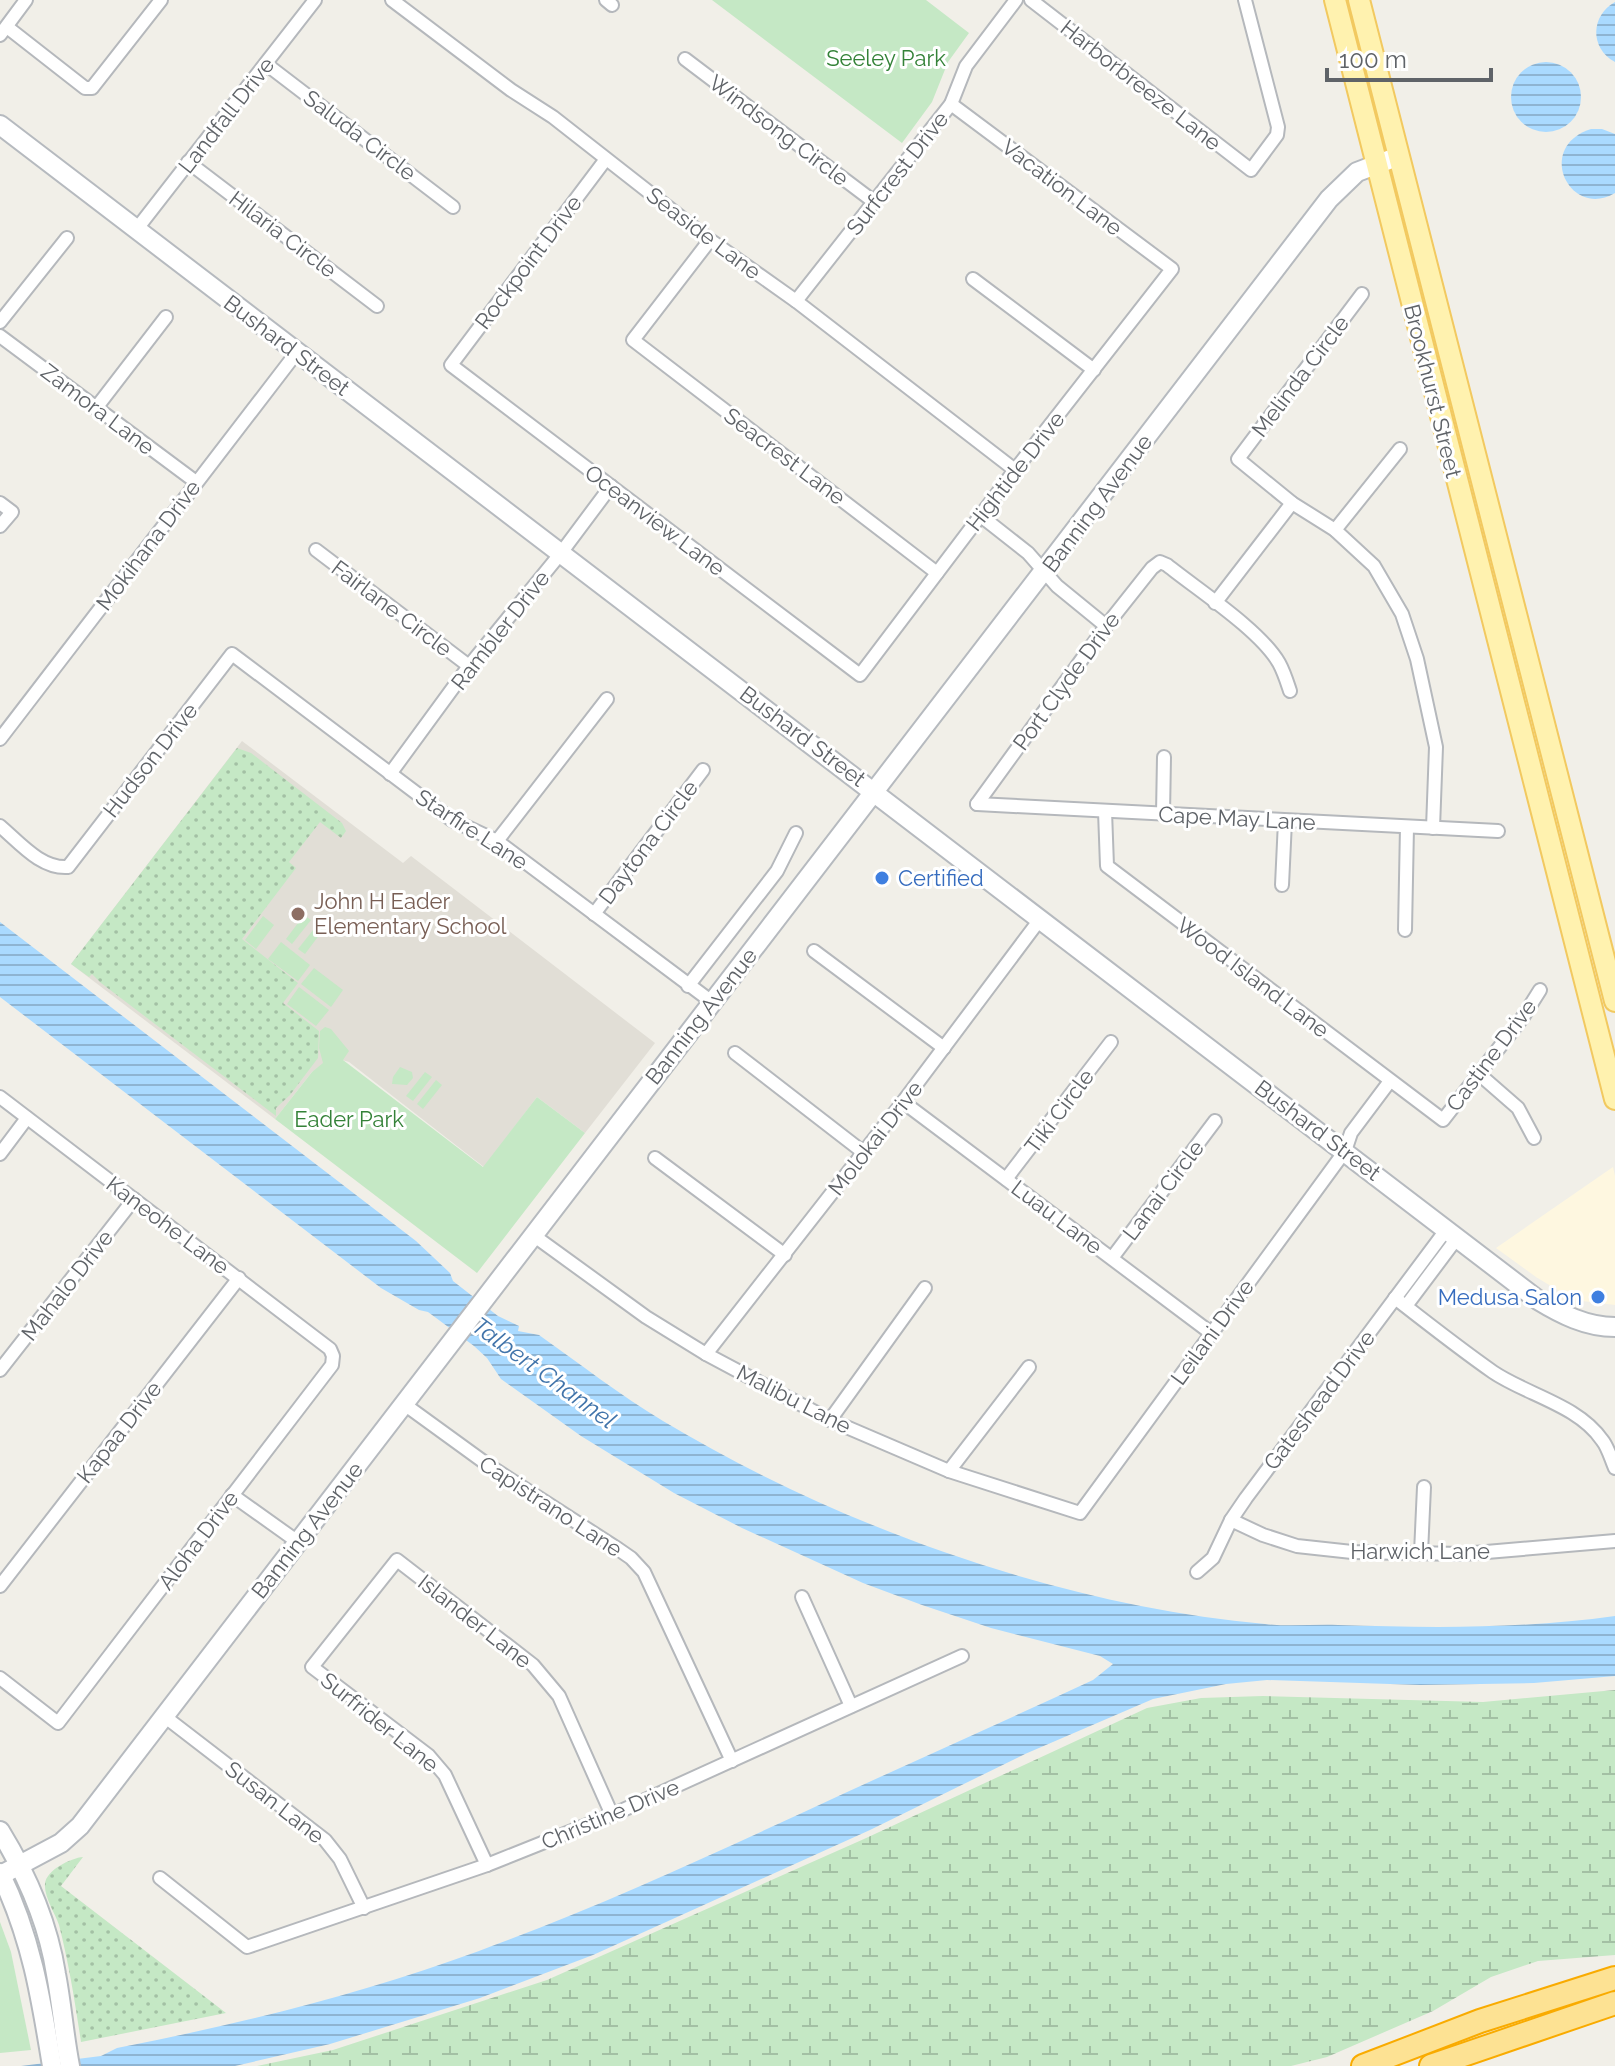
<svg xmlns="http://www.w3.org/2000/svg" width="1615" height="2066" font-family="Raleway,sans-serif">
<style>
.commercial{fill:#fef7e0}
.education{fill:#e1ded6}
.grass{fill:url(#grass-dots)}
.wetland{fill:url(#wetland-marsh)}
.green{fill:#c5e8c5}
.water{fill:url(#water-rules)}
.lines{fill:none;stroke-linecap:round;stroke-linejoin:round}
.street-casing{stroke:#b5b8bc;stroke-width:16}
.secondary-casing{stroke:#b6babf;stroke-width:22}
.primary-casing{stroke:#f2c960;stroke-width:24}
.highway-casing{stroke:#f9ab00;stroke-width:26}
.street{stroke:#fff;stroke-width:12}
.secondary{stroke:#fff;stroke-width:18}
.primary{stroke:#fff2af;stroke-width:20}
.highway{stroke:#fde293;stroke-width:22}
.shop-dot{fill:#3f7fe0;stroke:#fff;stroke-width:3}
.education-dot{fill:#8d6e63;stroke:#fff;stroke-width:3}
.labels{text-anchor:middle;stroke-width:6;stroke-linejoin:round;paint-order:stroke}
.park-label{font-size:22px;fill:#348238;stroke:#fff}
.street-label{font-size:22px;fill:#5f6368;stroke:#fff}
.shop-label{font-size:22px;fill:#366cbe;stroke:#fff;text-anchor:start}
.education-label{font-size:22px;fill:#785e54;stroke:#fff;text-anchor:start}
.water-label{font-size:24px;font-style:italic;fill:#4174aa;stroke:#fff}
</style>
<defs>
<pattern id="grass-dots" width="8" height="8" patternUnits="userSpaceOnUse" patternTransform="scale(2)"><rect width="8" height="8" fill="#c5e8c5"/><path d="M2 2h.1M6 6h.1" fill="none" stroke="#a3c0a4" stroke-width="1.8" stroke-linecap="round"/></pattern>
<pattern id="wetland-marsh" width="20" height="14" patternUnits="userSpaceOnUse" patternTransform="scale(2)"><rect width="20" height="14" fill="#c5e8c5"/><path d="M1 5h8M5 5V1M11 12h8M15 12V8" fill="none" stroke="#a3c0a4"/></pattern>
<pattern id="water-rules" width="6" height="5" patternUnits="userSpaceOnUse" patternTransform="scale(2)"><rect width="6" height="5" fill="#aadaff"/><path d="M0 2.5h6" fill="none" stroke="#8eb4d2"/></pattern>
</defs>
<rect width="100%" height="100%" fill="#f1efe8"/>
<path class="commercial" d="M1613,1167l2,9v129l-41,-5 -38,-23 -40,-29z"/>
<path class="education" d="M242,741l161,122 8,-7 244,187 -70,90 -48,-36 -53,70 -135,-105 -10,-3 -27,13 -37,47 -204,-155z"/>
<g class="grass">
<path d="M237,748l14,5 91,70 4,8 -5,7 -21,-16 -31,40 7,6 -54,71 56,44 -15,20 36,28 -1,27 -28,37 -14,13v8l-175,-133 -9,-9 -3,3 -18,-13z"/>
<path d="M83,1857l-22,29 165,127 -145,29c-6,-40 -12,-78 -22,-117 -4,-12 -15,-28 -14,-41 1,-14 26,-26 38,-27z"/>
</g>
<path class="wetland" d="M1615,1690v265l-77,6 -47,16 -58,34 -106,46 -36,9h-1034l76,-16 214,-70 317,-141 283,-131 54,-10 62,-2 220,6z"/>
<g class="green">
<path d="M712,0h214l43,33 -21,29 -16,40 -30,41z"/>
<path d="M304,915l7,5 -19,24 -6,-5z"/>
<path d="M263,916l11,9 -18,24 -11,-9z"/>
<path d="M317,925l6,5 -18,24 -7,-5z"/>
<path d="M281,942l29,23 -12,16 -30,-22z"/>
<path d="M314,968l29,22 -12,17 -30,-23z"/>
<path d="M299,987l30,23 -13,16 -29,-22z"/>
<path d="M325,1027l6,2 18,22 -6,9 140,107 54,-70 48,36 -108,140 -202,-154 37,-47 11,-9 -4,-15 1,-17z"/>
<path d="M400,1067l12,5 1,6 -6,7 -15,-1 1,-7z"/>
<path d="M425,1072l7,5 -19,24 -7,-5z"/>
<path d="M436,1080l6,5 -19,24 -6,-5z"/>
<path d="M0,1922l11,30 20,98 -31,3z"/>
</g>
<g class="water">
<path d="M1615,2v60c-26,-14 -24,-47 0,-60z"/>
<circle cx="1546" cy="97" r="35"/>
<path d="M1591,129h11l13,5v59c-45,27 -81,-46 -24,-64z"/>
<path d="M0,922l416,319 34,32 3,8 45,35 21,10 -1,5 21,4c41,29 81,60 124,86 177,106 396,184 602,203 24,3 49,0 73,1 93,3 185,4 277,-9v60l-81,7 -114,2 -153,-5 -41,4 -73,15 -128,55 -155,76 -277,125 -113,43 -150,46 -95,22h-214l80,-10 16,-8c123,-24 245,-54 362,-97 125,-46 245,-102 366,-158 83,-38 166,-75 248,-113l20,-16 -13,-8 -109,-28 -69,-23 -59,-22 -121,-55 -68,-35 -93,-57 -80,-57 -14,-21 -13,-12 -46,-34 -9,-2 -38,-22 -381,-291z"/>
</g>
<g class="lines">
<g class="street-casing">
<g id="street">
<path d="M392,0l119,90 42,27 157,123 86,61 219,169"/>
<path d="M606,0l6,5"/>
<path d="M1031,0l220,170 26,-35 1,-8 -33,-127"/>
<path d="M7,27l78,61h7l69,-88"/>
<path d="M0,35l26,-35"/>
<path d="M685,59l188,142"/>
<path d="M266,64l187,143"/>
<path d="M606,159l-155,206 409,310 155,-205 157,-201 -221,-165"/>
<path d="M188,162l189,144"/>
<path d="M136,230l179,-230"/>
<path d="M710,240l-77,100 304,233"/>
<path d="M973,279l121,91"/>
<path d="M1362,294l-124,165 54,44 43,27 39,36 28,48 15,45 19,88 -3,81"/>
<path d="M796,301l155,-197 15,-38 50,-66"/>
<path d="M0,322l67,-84"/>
<path d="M0,336l196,146"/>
<path d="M96,408l70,-91"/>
<path d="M0,503l12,9 -12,14"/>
<path d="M981,516l47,37 29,33 49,40"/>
<path d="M1335,530l65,-81"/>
<path d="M316,550l153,116"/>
<path d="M1215,603l77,-100"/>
<path d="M0,739l297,-387"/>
<path d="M390,774l79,-108 92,-113 50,-67"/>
<path d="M977,804l521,27"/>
<path d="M977,804l129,-178 46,-58 8,-6 7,3c31,25 93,65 112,98 5,9 8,19 11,28"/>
<path d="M1105,811l2,55 336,254 80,-103 17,-27"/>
<path d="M1163,814l1,-57"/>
<path d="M0,826c20,17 41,43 68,41l164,-213 220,166 45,21 215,161"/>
<path d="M497,841l110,-142"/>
<path d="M1282,885l3,-64"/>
<path d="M594,914l109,-144"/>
<path d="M1405,930l2,-103"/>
<path d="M814,951l130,97"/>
<path d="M688,986l89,-115 19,-38"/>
<path d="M735,1053l128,99"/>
<path d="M1479,1074l39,34 16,30"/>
<path d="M0,1097l330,252 3,7 -1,9 -274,358 -58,-45"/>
<path d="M903,1102l308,231"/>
<path d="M0,1154l27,-36"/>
<path d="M655,1158l130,97"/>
<path d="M1006,1179l105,-137"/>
<path d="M533,1235l113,82 60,37 124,66 119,51 131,42 265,-362 6,-18 39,-52"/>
<path d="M1112,1258l103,-137"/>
<path d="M1395,1298c32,25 65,51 98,74 34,23 85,33 109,68 6,7 9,19 13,28"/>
<path d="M1406,1306l51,-68"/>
<path d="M706,1354l197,-252 138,-184"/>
<path d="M0,1370l134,-171"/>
<path d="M404,1404l84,61 130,84 13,9 13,14 88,189"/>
<path d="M830,1420l95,-132"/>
<path d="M949,1471l80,-104"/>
<path d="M232,1495l66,47"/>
<path d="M1231,1520l32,15 34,11 55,6 111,2 152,-13"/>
<path d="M1421,1553l3,-66"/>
<path d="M1197,1572l16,-14 18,-38 15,-22 200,-268"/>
<path d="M0,1586l239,-308"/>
<path d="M802,1597l49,109"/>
<path d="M164,1716l161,124 15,19 24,49"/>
<path d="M487,1865l-42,-90 -17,-20 -116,-88 85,-107 136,105 26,31 53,119"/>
<path d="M160,1878l87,69 240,-82 125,-50 350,-159"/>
</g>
</g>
<g class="secondary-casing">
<g id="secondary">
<path d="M0,125l1538,1175c23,14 48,27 77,27"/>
<path d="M0,1831c27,44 48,92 56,143 6,31 8,62 14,92"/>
<path d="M0,1873c31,63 41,125 52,193"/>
<path d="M1,1875l60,-32 19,-17 1249,-1627 28,-27 42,-16"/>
</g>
</g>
<g class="primary-casing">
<g id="primary">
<path d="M1335,0l280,1099"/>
<path d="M1359,0l256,1001"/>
</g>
</g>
<g class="highway-casing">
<g id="highway">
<path d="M1363,2066l117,-45 135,-43"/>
<path d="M1431,2066l184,-63"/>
</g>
</g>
<use href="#street" class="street"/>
<use href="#secondary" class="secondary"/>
<use href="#primary" class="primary"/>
<use href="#highway" class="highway"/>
</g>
<g class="shop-dot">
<circle cx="882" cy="878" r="8"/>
<circle cx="1598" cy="1297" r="8"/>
</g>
<circle class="education-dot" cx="298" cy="914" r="8"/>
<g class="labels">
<g class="park-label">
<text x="886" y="66">Seeley Park</text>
<text x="349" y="1127">Eader Park</text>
</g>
<g class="street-label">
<text transform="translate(1141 85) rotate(38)" y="8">Harborbreeze Lane</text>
<text transform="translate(226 115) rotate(-52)" y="8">Landfall Drive</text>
<text transform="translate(779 130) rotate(37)" y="8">Windsong Circle</text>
<text transform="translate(360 135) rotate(37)" y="8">Saluda Circle</text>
<text transform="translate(897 173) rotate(-52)" y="8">Surfcrest Drive</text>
<text transform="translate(1062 187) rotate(37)" y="8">Vacation Lane</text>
<text transform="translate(704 233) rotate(37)" y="8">Seaside Lane</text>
<text transform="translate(283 234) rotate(37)" y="8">Hilaria Circle</text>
<text transform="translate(528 262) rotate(-53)" y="8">Rockpoint Drive</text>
<text transform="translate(287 345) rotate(37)" y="8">Bushard Street</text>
<text transform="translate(1300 376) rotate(-53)" y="8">Melinda Circle</text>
<text transform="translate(1433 391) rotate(76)" y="8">Brookhurst Street</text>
<text transform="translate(98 409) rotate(37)" y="8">Zamora Lane</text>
<text transform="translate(785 456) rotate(37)" y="8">Seacrest Lane</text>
<text transform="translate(1015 471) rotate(-52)" y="8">Hightide Drive</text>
<text transform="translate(1097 503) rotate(-53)" y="8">Banning Avenue</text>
<text transform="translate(655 520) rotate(37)" y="8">Oceanview Lane</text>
<text transform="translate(148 545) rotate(-53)" y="8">Mokihana Drive</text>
<text transform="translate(392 608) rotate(37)" y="8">Fairlane Circle</text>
<text transform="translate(500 630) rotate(-52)" y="8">Rambler Drive</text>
<text transform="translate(1066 681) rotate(-54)" y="8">Port Clyde Drive</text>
<text transform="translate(803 736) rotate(37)" y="8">Bushard Street</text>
<text transform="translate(150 760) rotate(-52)" y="8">Hudson Drive</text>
<text transform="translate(1237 818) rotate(3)" y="8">Cape May Lane</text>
<text transform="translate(472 829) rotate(33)" y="8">Starfire Lane</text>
<text transform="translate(648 842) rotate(-53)" y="8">Daytona Circle</text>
<text transform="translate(1253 977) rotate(37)" y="8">Wood Island Lane</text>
<text transform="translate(701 1016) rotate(-52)" y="8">Banning Avenue</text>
<text transform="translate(1491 1055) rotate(-53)" y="8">Castine Drive</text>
<text transform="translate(1059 1111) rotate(-53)" y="8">Tiki Circle</text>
<text transform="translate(1318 1130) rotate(37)" y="8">Bushard Street</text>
<text transform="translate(875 1138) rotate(-52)" y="8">Molokai Drive</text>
<text transform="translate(1163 1190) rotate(-53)" y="8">Lanai Circle</text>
<text transform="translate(1057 1217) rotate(37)" y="8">Luau Lane</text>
<text transform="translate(168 1225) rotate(37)" y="8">Kaneohe Lane</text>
<text transform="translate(67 1285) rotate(-52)" y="8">Mahalo Drive</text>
<text transform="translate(1212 1332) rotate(-54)" y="8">Leilani Drive</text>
<text transform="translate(794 1399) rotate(27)" y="8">Malibu Lane</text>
<text transform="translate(1319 1400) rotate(-53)" y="8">Gateshead Drive</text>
<text transform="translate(119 1432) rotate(-52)" y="8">Kapaa Drive</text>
<text transform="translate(551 1506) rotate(33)" y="8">Capistrano Lane</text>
<text transform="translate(307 1530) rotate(-52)" y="8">Banning Avenue</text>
<text transform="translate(198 1540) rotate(-53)" y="8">Aloha Drive</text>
<text x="1420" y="1559">Harwich Lane</text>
<text transform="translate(475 1621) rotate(38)" y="8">Islander Lane</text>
<text transform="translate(380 1722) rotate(39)" y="8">Surfrider Lane</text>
<text transform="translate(275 1802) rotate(38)" y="8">Susan Lane</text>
<text transform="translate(610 1814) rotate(-23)" y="8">Christine Drive</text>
</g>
<g class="shop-label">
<text x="898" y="886">Certified</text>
<text x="1582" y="1305" text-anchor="end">Medusa Salon</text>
</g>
<g class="education-label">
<text x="314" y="909">John H Eader<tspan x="314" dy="25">Elementary School</tspan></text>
</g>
<g class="water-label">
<text transform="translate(544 1373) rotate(36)" y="8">Talbert Channel</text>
</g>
</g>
<path d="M1327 68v12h164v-12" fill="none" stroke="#5f6368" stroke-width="4"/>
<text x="1339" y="68" font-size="24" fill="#5f6368" stroke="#ffffff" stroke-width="6" paint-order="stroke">100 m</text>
</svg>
